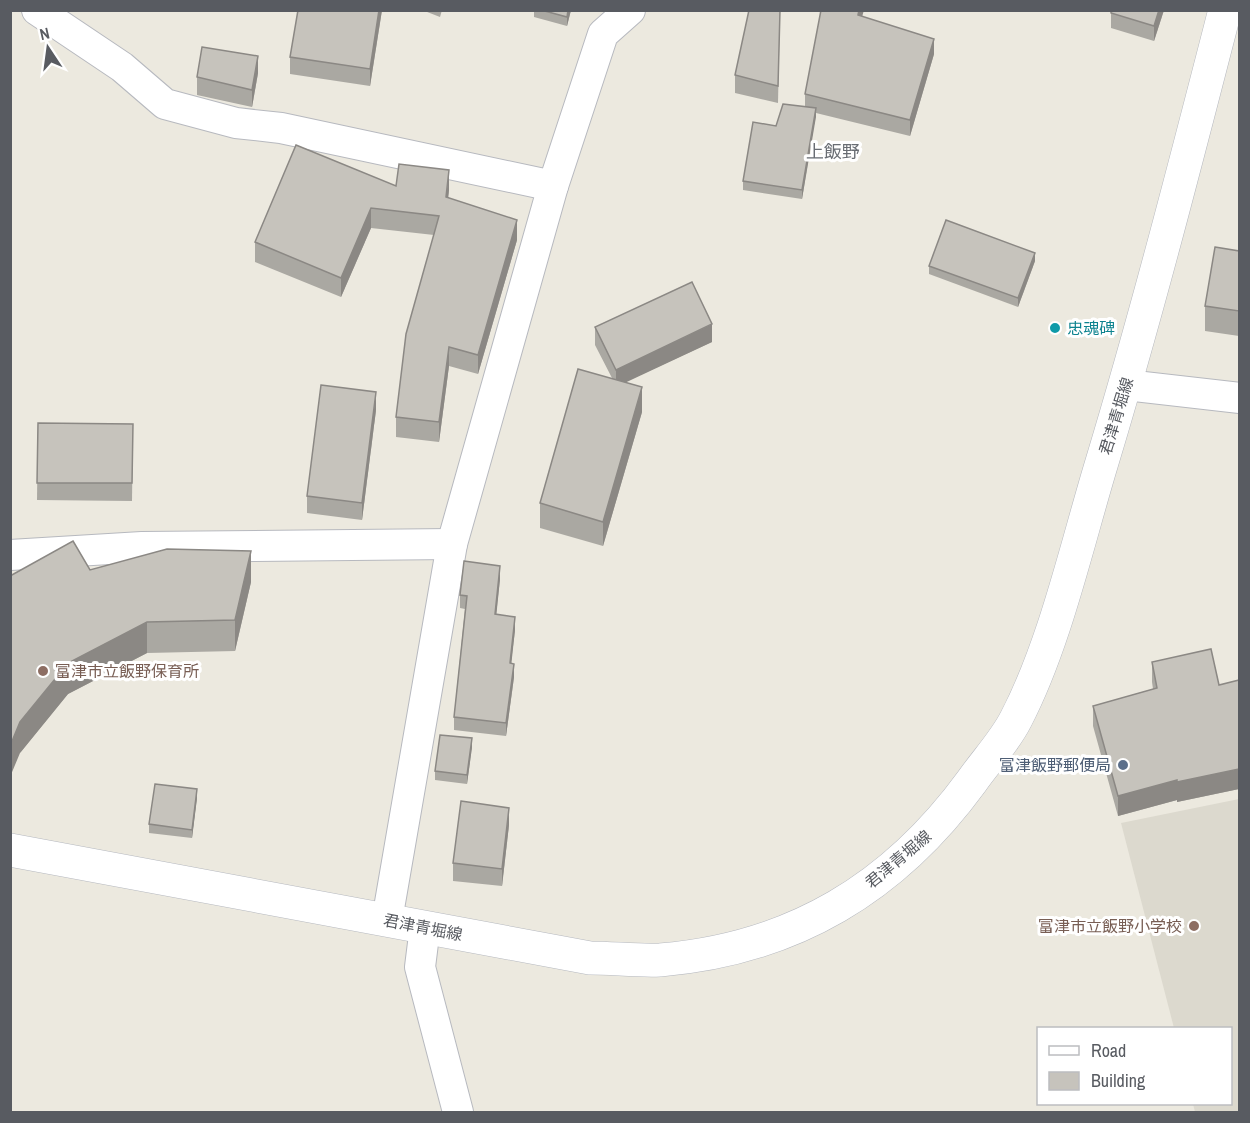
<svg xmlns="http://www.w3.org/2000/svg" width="1250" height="1123" font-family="'Archivo Narrow','Noto Sans JP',sans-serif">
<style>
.education{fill:#dcd9ce}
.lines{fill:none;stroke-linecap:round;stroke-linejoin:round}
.minor-casing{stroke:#b7b9bf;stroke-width:32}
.secondary-casing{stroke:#b5b8bf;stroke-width:34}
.minor{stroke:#fff;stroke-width:30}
.secondary{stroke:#fff;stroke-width:33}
.wall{fill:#aaa8a2}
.shaded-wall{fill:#8b8884}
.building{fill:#c6c3bc;stroke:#8b8884;stroke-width:1.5}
.culture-dot{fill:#0f9aa8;stroke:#fff;stroke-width:2}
.education-dot{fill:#8d6e63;stroke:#fff;stroke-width:2}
.service-dot{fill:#5c6f8a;stroke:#fff;stroke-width:2}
.labels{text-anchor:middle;stroke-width:6;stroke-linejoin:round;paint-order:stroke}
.culture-label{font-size:16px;fill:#0d838f;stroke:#fff;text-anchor:start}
.street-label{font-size:16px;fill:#585b61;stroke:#fff}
.education-label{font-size:16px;fill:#785e54;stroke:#fff;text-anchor:start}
.service-label{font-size:16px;fill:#4e5e75;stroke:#fff;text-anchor:end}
.neighbourhood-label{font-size:18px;fill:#696d73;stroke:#fff}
</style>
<rect width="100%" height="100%" fill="#ece9df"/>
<path class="education" d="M1239,799v313h-44l-2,-8h37v-76h-56l-53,-205z"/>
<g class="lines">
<g class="minor-casing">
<g id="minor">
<path d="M37,10l85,57 43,37 71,19 45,5 272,58"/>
<path d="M1126,385l114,13"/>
<path d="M10,555l132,-8 310,-3"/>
<path d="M387,920l65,-376 101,-358 50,-152 27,-24"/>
<path d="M425,927l-5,40 38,145"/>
</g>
</g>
<g class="secondary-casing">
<path id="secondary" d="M10,850l580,108c23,0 47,3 70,2 133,-11 234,-72 312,-179 14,-20 33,-40 44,-62 39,-75 61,-175 86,-257 45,-149 84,-301 123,-452"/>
</g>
<use href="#minor" class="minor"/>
<use href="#secondary" class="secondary"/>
</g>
<g class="wall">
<path d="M382,10l-12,76 -80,-12v-17z"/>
<path d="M422,10h20l-2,7z"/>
<path d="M534,10h37l-4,16 -33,-9z"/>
<path d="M780,10l-2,93 -43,-10v-18z"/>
<path d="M1164,10l-10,31 -43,-13v-15z"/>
<path d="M862,16l72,38 -24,82 -94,-23 -14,86 -59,-9v-9l33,-55 29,-19v-13z"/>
<path d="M258,73l-6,34 -55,-12v-18z"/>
<path d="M396,186l53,4 -1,8 69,42 -39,134 -29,-8 -10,76 -43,-5v-20l38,-182 -63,-7 -30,69 -86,-35v-20z"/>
<path d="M1239,251v85l-34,-5v-25z"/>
<path d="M1035,261l-17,46 -89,-33v-8z"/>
<path d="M595,327l117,15 -87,40 17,30 -39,134 -63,-18v-25l72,-125 -17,-33z"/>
<path d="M376,410l-14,110 -55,-7v-17z"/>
<path d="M38,423l95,1 -1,77 -95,-1z"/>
<path d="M90,570l161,12 -16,69 -88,2 -79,41 -48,59z"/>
<path d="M500,579l-4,36 19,15 -4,33 3,14 -8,59 -52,-6v-13l11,-108 -5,-1v-13z"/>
<path d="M1152,662l67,23 20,-5v109l-62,13v-2l-59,16 -25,-90v-20l60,-17 -1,-7z"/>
<path d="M472,747l-5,37 -32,-4v-9z"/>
<path d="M197,798l-5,40 -43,-5v-9z"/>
<path d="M509,825l-7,61 -49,-5v-18z"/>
</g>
<g class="shaded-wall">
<path d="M379,10h3l-12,76v-17z"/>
<path d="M568,10h3l-4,16v-9z"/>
<path d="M859,10h5l-6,21v-16z"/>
<path d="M1159,10h5l-10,31v-15z"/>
<path d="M934,39v15l-24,82v-16z"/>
<path d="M258,56v17l-6,34v-17z"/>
<path d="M816,108v9l-14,82v-9z"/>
<path d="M449,170v20l-3,27v-20z"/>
<path d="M371,208v20l-30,69v-19z"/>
<path d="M517,220v20l-39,134v-19z"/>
<path d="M1035,253v8l-17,46v-9z"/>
<path d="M712,324v18l-96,45v-17z"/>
<path d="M449,347v19l-10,76v-20z"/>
<path d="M642,387v25l-39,134v-24z"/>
<path d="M376,392v18l-14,110v-17z"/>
<path d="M251,551v31l-16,69v-31z"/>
<path d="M500,566v13l-5,49v-14z"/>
<path d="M515,617v13l-5,46v-13z"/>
<path d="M147,622v31l-79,41 -48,59 -10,24v-31l10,-24 48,-59z"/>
<path d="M514,664v13l-8,59v-13z"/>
<path d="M472,738v9l-5,37v-9z"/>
<path d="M1239,769v20l-62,13v-20z"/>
<path d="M1177,780v20l-59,16v-20z"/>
<path d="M197,789v9l-5,40v-8z"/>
<path d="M509,808v17l-7,61v-17z"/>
</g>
<g class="building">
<path d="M298,10h81l-9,59 -80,-12z"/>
<path d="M541,10h27l-1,7z"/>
<path d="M749,10h31l-2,76 -43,-11z"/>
<path d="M821,10h38l-1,5 76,24 -24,81 -105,-26z"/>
<path d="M1111,10h48l-5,16 -43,-13z"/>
<path d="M202,47l56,9 -6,34 -55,-13z"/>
<path d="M783,104l33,4 -14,82 -59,-9 10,-59 23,4z"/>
<path d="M296,145l100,41 3,-22 50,6 -3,27 71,23 -39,135 -29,-8 -10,75 -43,-5 10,-83 33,-118 -68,-8 -30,70 -86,-36z"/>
<path d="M946,220l89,33 -17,45 -89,-32z"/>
<path d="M1215,247l24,4v60l-34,-5z"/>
<path d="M692,282l20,42 -96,46 -21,-43z"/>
<path d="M578,369l64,18 -39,135 -63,-19z"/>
<path d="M321,385l55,7 -14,111 -55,-7z"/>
<path d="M38,423l95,1 -1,59h-95z"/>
<path d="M73,541l17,29 77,-21 84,2 -16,69 -88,2 -79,41 -48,59 -10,24v-170z"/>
<path d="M464,561l36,5 -5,48 20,3 -5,46 4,1 -8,59 -52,-6 13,-121 -7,-1z"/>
<path d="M1211,649l8,36 20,-5v89l-62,13v-2l-59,16 -25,-90 64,-18 -5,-26z"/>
<path d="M440,735l32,3 -5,37 -32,-4z"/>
<path d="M155,784l42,5 -5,41 -43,-6z"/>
<path d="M461,801l48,7 -7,61 -49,-6z"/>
</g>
<circle class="culture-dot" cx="1055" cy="328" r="6"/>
<g class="education-dot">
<circle cx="43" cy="671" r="6"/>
<circle cx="1194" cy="926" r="6"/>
</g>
<circle class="service-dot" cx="1123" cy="765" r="6"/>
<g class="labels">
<g class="culture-label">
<text x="1067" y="334">忠魂碑</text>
</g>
<g class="street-label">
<text transform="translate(1116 416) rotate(-73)" y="6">君津青堀線</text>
<text transform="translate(898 859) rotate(-40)" y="6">君津青堀線</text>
<text transform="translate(423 927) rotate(11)" y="6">君津青堀線</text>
</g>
<g class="education-label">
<text x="55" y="677">富津市立飯野保育所</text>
<text x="1182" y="932" text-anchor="end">富津市立飯野小学校</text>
</g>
<g class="service-label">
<text x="1111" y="771">富津飯野郵便局</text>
</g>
<g class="neighbourhood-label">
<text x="833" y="158">上飯野</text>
</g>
</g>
<rect width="1250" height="1123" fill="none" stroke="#585b61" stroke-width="24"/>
<rect x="1037" y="1027" width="195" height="78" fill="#ffffff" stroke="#bcbdc0" stroke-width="1.5"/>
<rect x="1049" y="1046" width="30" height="9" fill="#ffffff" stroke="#bcbdc0" stroke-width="1.5"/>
<text x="1091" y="1057" font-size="18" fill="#585b61">Road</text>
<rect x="1049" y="1072" width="30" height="18" fill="#c6c3bc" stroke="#bcbdc0" stroke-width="1.5"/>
<text x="1091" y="1087" font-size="18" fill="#585b61">Building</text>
<g transform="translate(48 48) rotate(347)" stroke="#ffffff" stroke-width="4.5" paint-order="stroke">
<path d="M0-4.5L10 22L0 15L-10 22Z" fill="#585b61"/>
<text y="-9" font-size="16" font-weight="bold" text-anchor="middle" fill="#585b61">N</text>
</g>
</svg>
